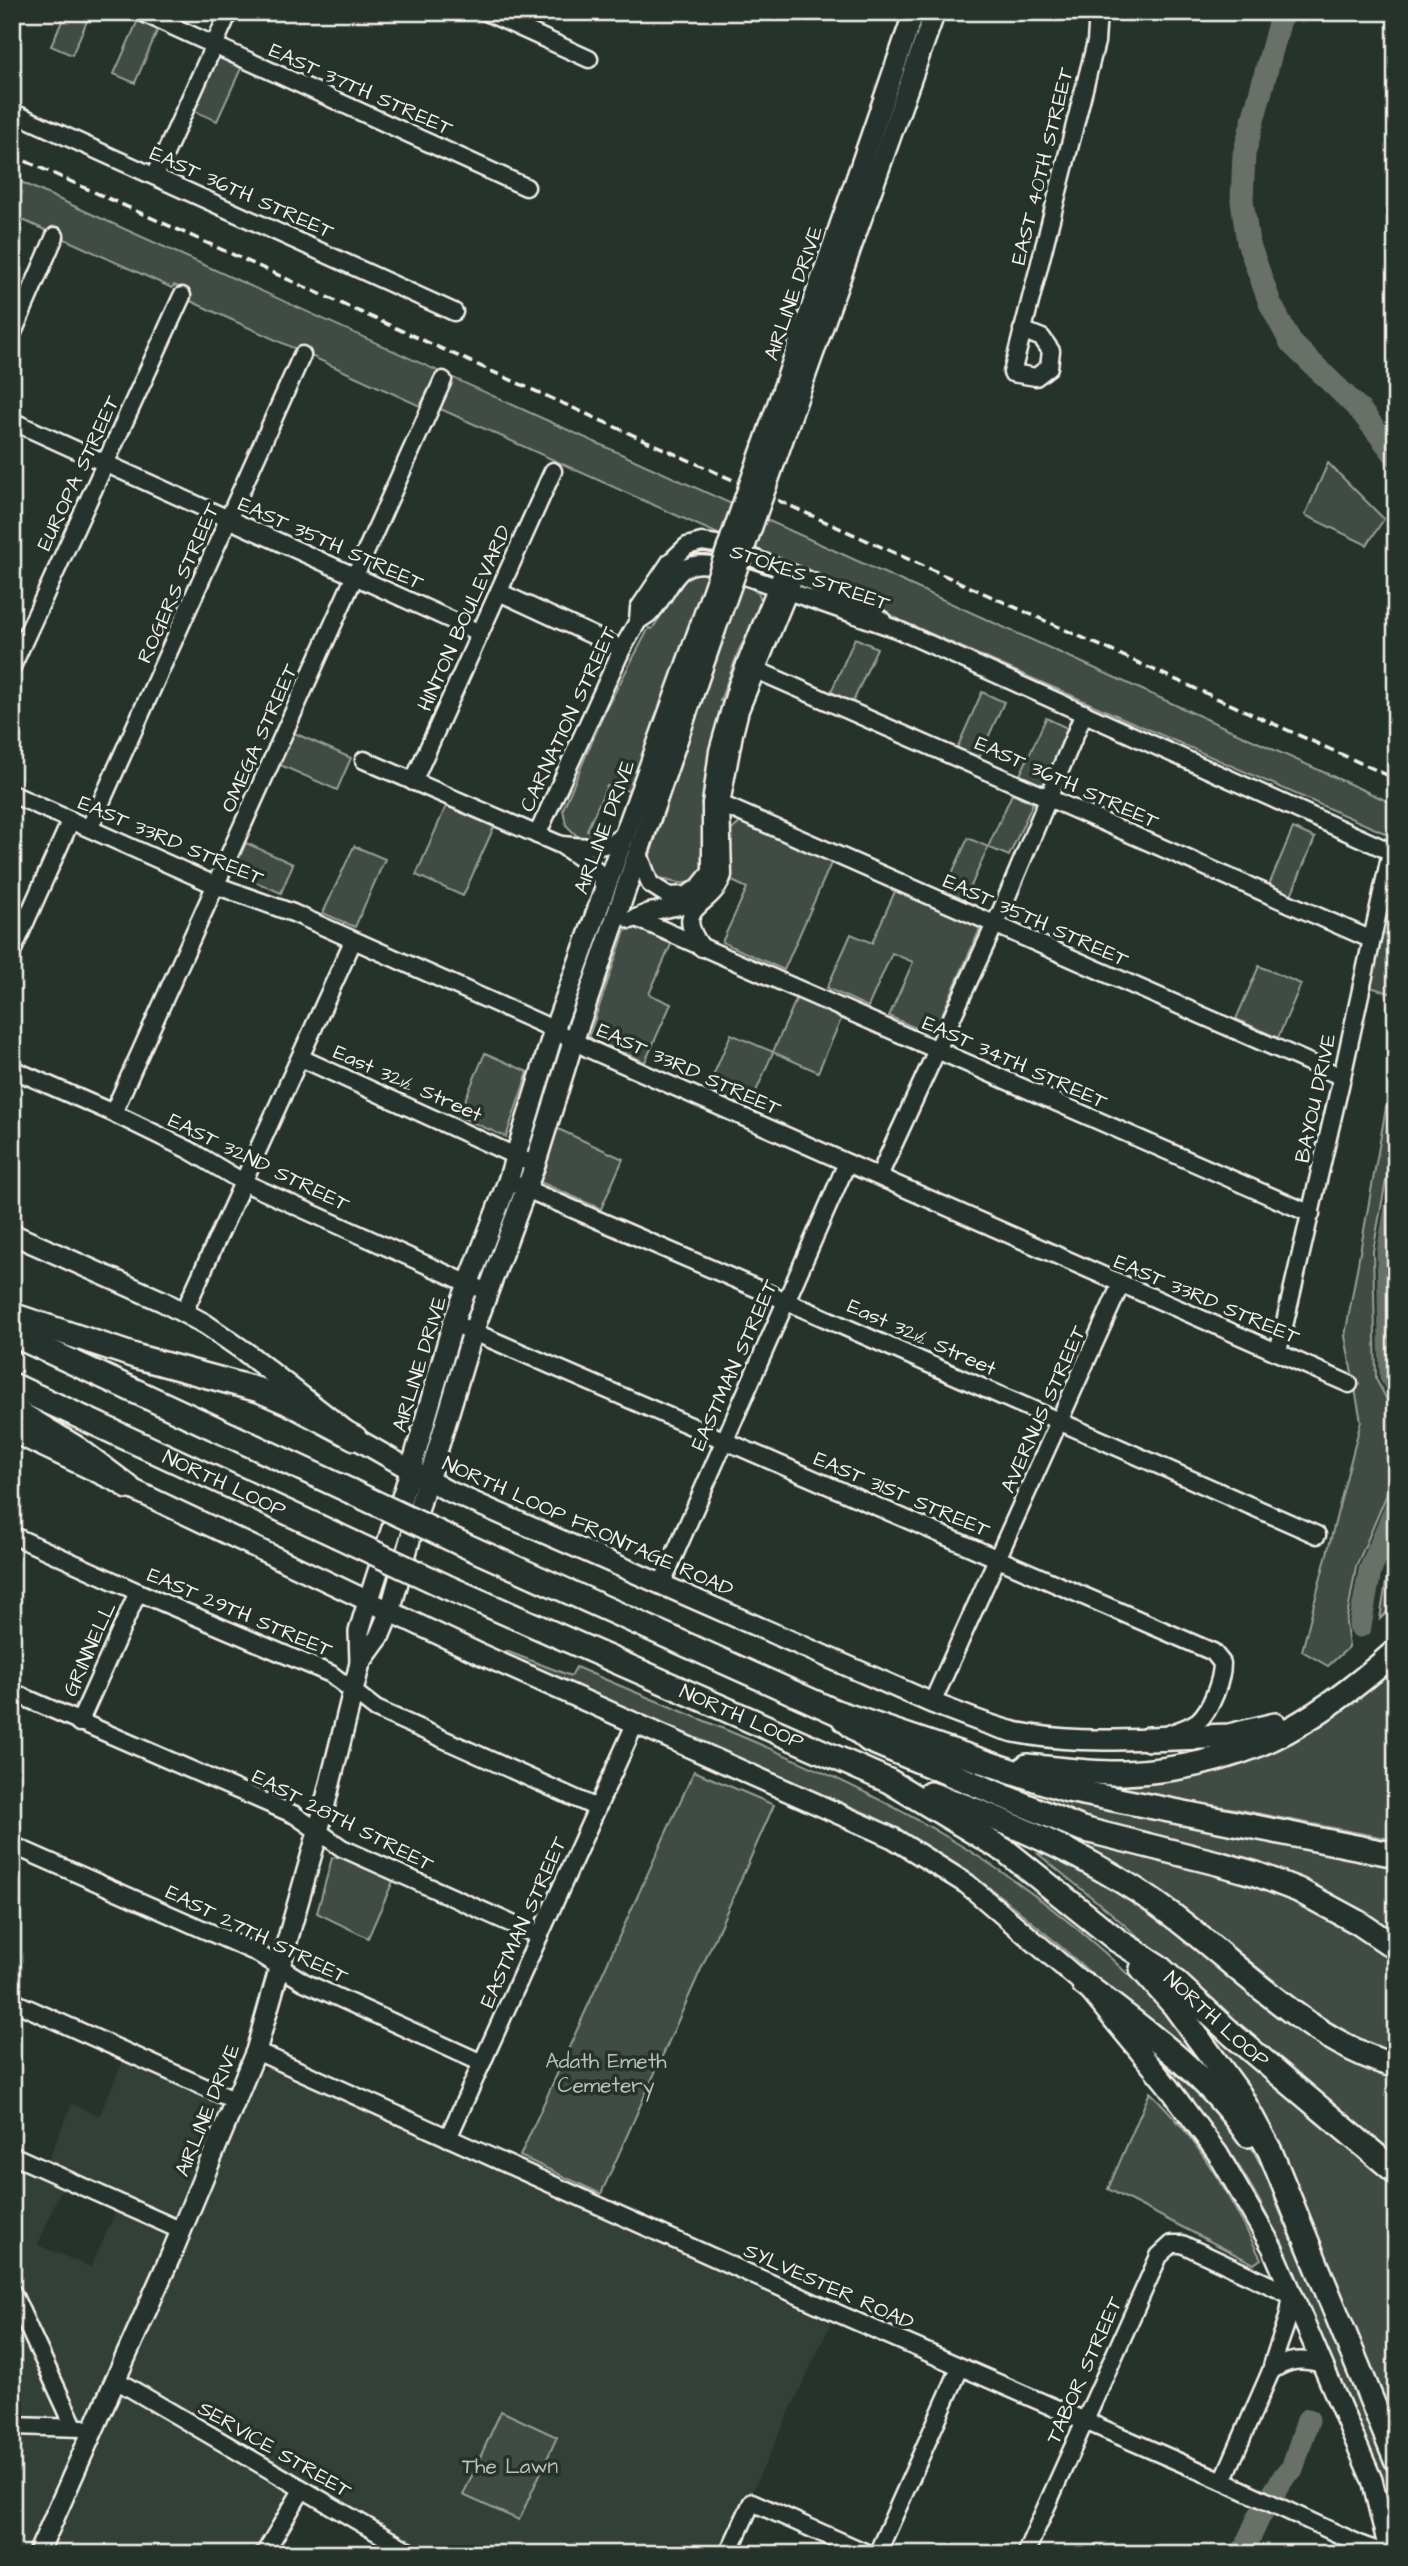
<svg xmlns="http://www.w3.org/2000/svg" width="1408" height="2566" font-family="'Architects Daughter',sans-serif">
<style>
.built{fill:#333f39}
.green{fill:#414b45;stroke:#9a9e96;stroke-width:2}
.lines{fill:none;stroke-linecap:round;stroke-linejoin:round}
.river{stroke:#676f68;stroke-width:23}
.minor-casing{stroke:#f4f1e8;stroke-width:21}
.major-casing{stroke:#f4f1e8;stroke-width:24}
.highway-casing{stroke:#f4f1e8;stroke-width:28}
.minor{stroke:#26332d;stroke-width:16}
.major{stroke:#26332d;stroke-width:19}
.highway{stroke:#26332d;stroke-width:23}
.rail{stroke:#f4f1e8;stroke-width:3.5;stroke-dasharray:10 5;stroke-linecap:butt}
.major-bridge-casing{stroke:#f4f1e8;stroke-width:24;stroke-linecap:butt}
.highway-bridge-casing{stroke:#f4f1e8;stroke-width:28;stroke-linecap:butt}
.major-bridge{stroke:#26332d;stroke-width:19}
.highway-bridge{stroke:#26332d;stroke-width:23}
.labels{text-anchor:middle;stroke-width:7;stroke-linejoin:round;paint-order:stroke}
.street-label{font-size:21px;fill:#f4f1e8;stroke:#26332d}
.park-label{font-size:21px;fill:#bebfb7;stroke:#26332d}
</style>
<rect width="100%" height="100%" fill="#26332d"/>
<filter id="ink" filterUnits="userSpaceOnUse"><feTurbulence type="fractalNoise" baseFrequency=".0143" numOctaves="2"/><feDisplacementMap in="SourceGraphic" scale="14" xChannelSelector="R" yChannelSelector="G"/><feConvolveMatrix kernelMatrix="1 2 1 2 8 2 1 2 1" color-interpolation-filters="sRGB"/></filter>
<g filter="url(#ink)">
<path class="built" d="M125,2057l94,42 51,-33 561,257 -108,231h-297l-128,-79 -46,79h-221l-9,-5 -3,5h-7v-271l2,-5 -2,-5v-111l51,22 -25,61 53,22 31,-69 -76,-33 26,-61 27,12z"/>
<g class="green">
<path d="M66,12h25l-19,43 -21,-9z"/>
<path d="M138,20l20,9 -23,54 -21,-9z"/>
<path d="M220,54l23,10 -26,57 -23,-10z"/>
<path d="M12,178l1384,627v33l-494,-217 -53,-30 -42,-21 -49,-18 -322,-145 11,-25 -12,-6 -15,30 -234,-107 3,-7 -15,-7 -2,3 -160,-73z"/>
<path d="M1328,463l56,56 -17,26 -62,-30z"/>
<path d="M690,571h19l41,16 9,7 4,12 -24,44 -19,51 5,2 -20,164c-17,23 -26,17 -49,10l-8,-16 76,-226 -31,-14 -3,1 -60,169 -23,-5 -20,44 19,6 -4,3 -24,-2 -12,-12 -3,-16 43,-100 43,-81 3,1 31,-46 -3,-3z"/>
<path d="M855,638l22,10 -24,54 -22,-10z"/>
<path d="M982,692l22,10 -25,56 -22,-10z"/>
<path d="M1046,718l21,10 -20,52 -5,5 -22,-10z"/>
<path d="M292,732l59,26 -14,32 -59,-26z"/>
<path d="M1012,794l21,9 -24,53 -21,-9 -23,53 -21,-9 24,-53 20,9z"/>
<path d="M446,806l48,21 -31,69 -47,-21z"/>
<path d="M741,822l91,39 -48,109 -62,-28 25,-54 -19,-9v-46z"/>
<path d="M1293,828l22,10 -24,57 -22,-10z"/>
<path d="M246,843l47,21 -12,29 -48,-21z"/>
<path d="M354,846l31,13 -30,68 -32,-14z"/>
<path d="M896,889l79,34 5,6 -44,99 -5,5 -7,-1 -35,-16 24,-54 -21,-9 -24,54 -41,-19 24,-54 21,9z"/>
<path d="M637,926l36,14 -24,54 22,10 -26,58 -51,-22 -5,-4 36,-105z"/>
<path d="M1383,933l13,5v57l-26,-8z"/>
<path d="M1259,966l42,18 -23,54 -42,-19z"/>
<path d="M798,995l45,20 -25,57 -45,-20 -24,56 -42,-18 24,-56 42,18z"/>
<path d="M1396,1052v96l-6,11 -17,92 3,128 20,38v56l-40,94 -10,56 3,24 -21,19 -26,-15 59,-230 -16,-85z"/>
<path d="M485,1053l43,19 -22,65 -48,-21z"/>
<path d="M556,1128l67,31 -22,50 -63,-28z"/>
<path d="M1396,1555v49l-16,15 7,-43z"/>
<path d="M506,1651l65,25 5,-9c122,53 256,101 371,170 67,40 133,90 189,145 29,29 53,62 77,95 -78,-58 -144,-129 -222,-188 -37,-28 -77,-51 -119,-73l-368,-161z"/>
<path d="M1396,1661v179l-166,-32 -158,-26 108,-8z"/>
<path d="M694,1771l80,34 -173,389 -81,-38z"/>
<path d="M1020,1786l376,77v71l-32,-21 -63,-33 -234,-67 -49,-23z"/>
<path d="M1081,1837l143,37 92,34 80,51v98l-57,-25 -54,-39 -8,-10 -88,-70 -48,-34 -62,-38z"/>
<path d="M1038,1854l19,1 60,33 225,168 23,12 31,9v82l-44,-34 -241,-212z"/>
<path d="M338,1857l7,1 49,21 -26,59 -51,-25 15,-55z"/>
<path d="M1206,2026l110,96 80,64v234l-4,1 -41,-98 -148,-295z"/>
<path d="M1139,2039l28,17 81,85 28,52 -1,7 111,261 10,30v43c-21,-74 -51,-143 -82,-213 -22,-52 -43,-105 -74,-153 -30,-46 -65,-88 -101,-129z"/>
<path d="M1150,2092c49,47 81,106 111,167l-7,5 -146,-75z"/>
<path d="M501,2411l56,26 -38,83 -56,-25z"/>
</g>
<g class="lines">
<g class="river">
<path d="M1282,12l-38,142 -2,47 6,41 22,61 21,40 69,67 36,46"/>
<path d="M1396,1208l-8,44 3,124 5,9"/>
<path d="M1360,1626l10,-55 26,-63"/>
<path d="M1242,2554l17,-37 26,-42 7,-6 16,-49"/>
</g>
<g class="minor-casing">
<g id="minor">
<path d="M141,12l385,175"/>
<path d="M486,12l103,47"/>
<path d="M12,112l442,200"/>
<path d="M155,176l74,-164"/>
<path d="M1022,330l20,8 9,13 -2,16 -13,10 -24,-4 84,-331 2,-30"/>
<path d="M12,335l43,-99"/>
<path d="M12,421l468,212"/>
<path d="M499,592l123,57"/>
<path d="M638,621c4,-3 10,-6 14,-10 21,-24 23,-55 64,-45l180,63 500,225"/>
<path d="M745,665l625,274"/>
<path d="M12,667l170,-371"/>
<path d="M364,760l197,85 33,23 6,8 5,15"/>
<path d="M413,782l140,-311"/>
<path d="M12,794l203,91 78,28 249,111 49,26 758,334"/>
<path d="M711,804h10l621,273"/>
<path d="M90,827l212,-472"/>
<path d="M537,835l85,-186 16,-28 1,-13 31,-46 17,-16 15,-4 14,2c58,22 115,41 166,76"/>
<path d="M563,845c22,2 48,6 63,-14"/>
<path d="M638,851l12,33 19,12 18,-1 12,-8 12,-15v-68l7,-53 19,-66 43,-107"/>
<path d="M636,918l675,296"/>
<path d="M631,920l18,-8 52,-10"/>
<path d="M702,948c-32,-45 10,-38 21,-73l-2,-71 13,-70 6,-24 52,-127"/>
<path d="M12,952l59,-132"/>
<path d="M301,1058l234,107"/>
<path d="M12,1069l101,44 76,37 54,32 235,106"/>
<path d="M113,1113l330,-733"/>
<path d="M879,1176l122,-265 83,-198"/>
<path d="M517,1185l269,116 531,234"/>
<path d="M184,1312l169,-371"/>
<path d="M453,1323l760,329 9,11c0,17 -11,47 -24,58 -8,6 -17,9 -27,12"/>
<path d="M1278,1352l64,-275 49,-225"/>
<path d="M12,1535l126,57 193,82 45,35 221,99"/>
<path d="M661,1585l186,-422"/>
<path d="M12,1692l283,123 47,33 197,88"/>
<path d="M932,1703l189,-419"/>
<path d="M79,1723l59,-131"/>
<path d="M12,1845l245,108 47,29 178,81"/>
<path d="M12,2001l224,100"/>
<path d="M256,2051l581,262 386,168 141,65 24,8"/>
<path d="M448,2138l187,-414"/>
<path d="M12,2155l170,76"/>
<path d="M12,2292l62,134"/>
<path d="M1271,2371c17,-12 31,-13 51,-7"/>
<path d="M116,2380l298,174"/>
<path d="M12,2426l71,2"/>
<path d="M264,2554l38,-64"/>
<path d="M728,2554l24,-52 117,52"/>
<path d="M877,2554l83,-186"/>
<path d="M1025,2554l134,-298 13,-12h10l109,51c0,27 -15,50 -20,76l-48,110"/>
</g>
</g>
<g class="major-casing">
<g id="major">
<path d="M799,343l115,-331"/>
<path d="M815,349l120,-337"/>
<path d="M12,1234l150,67 43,23 39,27 111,87 91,52 486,213c27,10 54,22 82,29 45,9 89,9 135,7"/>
<path d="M12,1432l468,222 413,184 74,46 117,100 83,101 51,69 54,93 100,233 18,74"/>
<path d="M360,1663l19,-26 11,-26 34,-121 9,-25 40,-133 62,-167 39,-126 141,-408"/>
<path d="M38,2554l133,-299 85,-204 62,-219 42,-169 -1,-31 5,-17 47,-146 42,-146 55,-142 46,-151 146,-404"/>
</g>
</g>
<g class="highway-casing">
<g id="highway">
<path d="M12,1315l126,42 121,33 32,14 64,34"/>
<path d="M12,1334l338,157"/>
<path id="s1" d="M12,1385l324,150"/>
<path d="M12,1409l64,39 52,39"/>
<path d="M460,1543l376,169 232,78 328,65"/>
<path id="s2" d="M447,1587l442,194 118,71 110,88 41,26 76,70 162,136"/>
<path d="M844,1719l25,21 213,89 135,34 39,11 42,16 61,33 37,25"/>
<path d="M1149,1739l80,-3 46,-11"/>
<path d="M1027,1766c32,3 65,8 97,7 116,-5 187,-46 272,-122"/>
<path d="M930,1794c85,29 170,67 242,121 69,52 139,128 224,151"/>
<path d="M1142,1969l32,36 65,89 31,57 126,309"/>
<path d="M1084,1984c60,45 121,89 164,151"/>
</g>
</g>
<use href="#minor" class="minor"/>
<use href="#major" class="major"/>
<use href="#highway" class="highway"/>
<path class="rail" d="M12,155l1384,624"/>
<g class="major-bridge-casing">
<g id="major-bridge">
<path d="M700,626l99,-283"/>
<path d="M715,631l100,-282"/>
</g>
</g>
<g class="highway-bridge-casing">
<g id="highway-bridge">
<path d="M350,1491l110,52"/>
<path d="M336,1535l111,52"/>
</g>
</g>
<use href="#major-bridge" class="major-bridge"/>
<use href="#highway-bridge" class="highway-bridge"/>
</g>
</g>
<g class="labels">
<g class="street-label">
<text transform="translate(361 89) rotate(24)" y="7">EAST 37TH STREET</text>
<text transform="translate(1042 166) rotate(-76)" y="7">EAST 40TH STREET</text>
<text transform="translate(242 192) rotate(24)" y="7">EAST 36TH STREET</text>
<text transform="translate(793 293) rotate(-71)" y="7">AIRLINE DRIVE</text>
<text transform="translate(78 473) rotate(-65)" y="7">EUROPA STREET</text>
<text transform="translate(331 543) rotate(24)" y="7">EAST 35TH STREET</text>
<text transform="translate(810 577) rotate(19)" y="7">STOKES STREET</text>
<text transform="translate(178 583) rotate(-66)" y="7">ROGERS STREET</text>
<text transform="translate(464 618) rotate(-66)" y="7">HINTON BOULEVARD</text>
<text transform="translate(568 719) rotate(-65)" y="7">CARNATION STREET</text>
<text transform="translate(259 738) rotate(-66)" y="7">OMEGA STREET</text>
<text transform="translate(1067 782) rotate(24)" y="7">EAST 36TH STREET</text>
<text transform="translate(604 827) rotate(-70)" y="7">AIRLINE DRIVE</text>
<text transform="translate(171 840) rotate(23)" y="7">EAST 33RD STREET</text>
<text transform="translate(1036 920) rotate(24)" y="7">EAST 35TH STREET</text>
<text transform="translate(1015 1062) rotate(24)" y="7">EAST 34TH STREET</text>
<text transform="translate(689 1069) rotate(24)" y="7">EAST 33RD STREET</text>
<text transform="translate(408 1083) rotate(24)" y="7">East 32½ Street</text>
<text transform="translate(1315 1098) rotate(-78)" y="7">BAYOU DRIVE</text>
<text transform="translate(259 1162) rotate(26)" y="7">EAST 32ND STREET</text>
<text transform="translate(1207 1299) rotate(23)" y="7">EAST 33RD STREET</text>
<text transform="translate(922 1337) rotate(24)" y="7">East 32½ Street</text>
<text transform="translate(419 1364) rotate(-73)" y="7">AIRLINE DRIVE</text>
<text transform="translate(734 1365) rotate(-66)" y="7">EASTMAN STREET</text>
<text transform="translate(1043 1409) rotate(-66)" y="7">AVERNUS STREET</text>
<text dy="7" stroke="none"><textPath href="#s1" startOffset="234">NORTH LOOP</textPath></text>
<text transform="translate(902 1494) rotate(23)" y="7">EAST 31ST STREET</text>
<text transform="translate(588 1526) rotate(24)" y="7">NORTH LOOP FRONTAGE ROAD</text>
<text transform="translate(240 1612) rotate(23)" y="7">EAST 29TH STREET</text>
<text transform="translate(89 1649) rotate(-66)" y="7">GRINNELL</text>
<text dy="7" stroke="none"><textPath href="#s2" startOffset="322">NORTH LOOP</textPath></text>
<text transform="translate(343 1820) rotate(27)" y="7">EAST 28TH STREET</text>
<text transform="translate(523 1922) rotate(-66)" y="7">EASTMAN STREET</text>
<text transform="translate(257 1934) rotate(26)" y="7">EAST 27TH STREET</text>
<text dy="7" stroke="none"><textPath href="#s2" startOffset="889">NORTH LOOP</textPath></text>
<text transform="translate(207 2110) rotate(-68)" y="7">AIRLINE DRIVE</text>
<text transform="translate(829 2286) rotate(24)" y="7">SYLVESTER ROAD</text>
<text transform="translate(1084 2370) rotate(-66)" y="7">TABOR STREET</text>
<text transform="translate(275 2449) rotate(30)" y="7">SERVICE STREET</text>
</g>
<g class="park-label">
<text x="606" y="2068">Adath Emeth<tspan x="606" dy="24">Cemetery</tspan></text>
<text x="510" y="2473">The Lawn</text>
</g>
</g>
<rect width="1408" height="2566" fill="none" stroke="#26332d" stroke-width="42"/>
<rect x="21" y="21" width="1366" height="2524" fill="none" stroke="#f4f1e8" stroke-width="2.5" filter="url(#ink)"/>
</svg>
